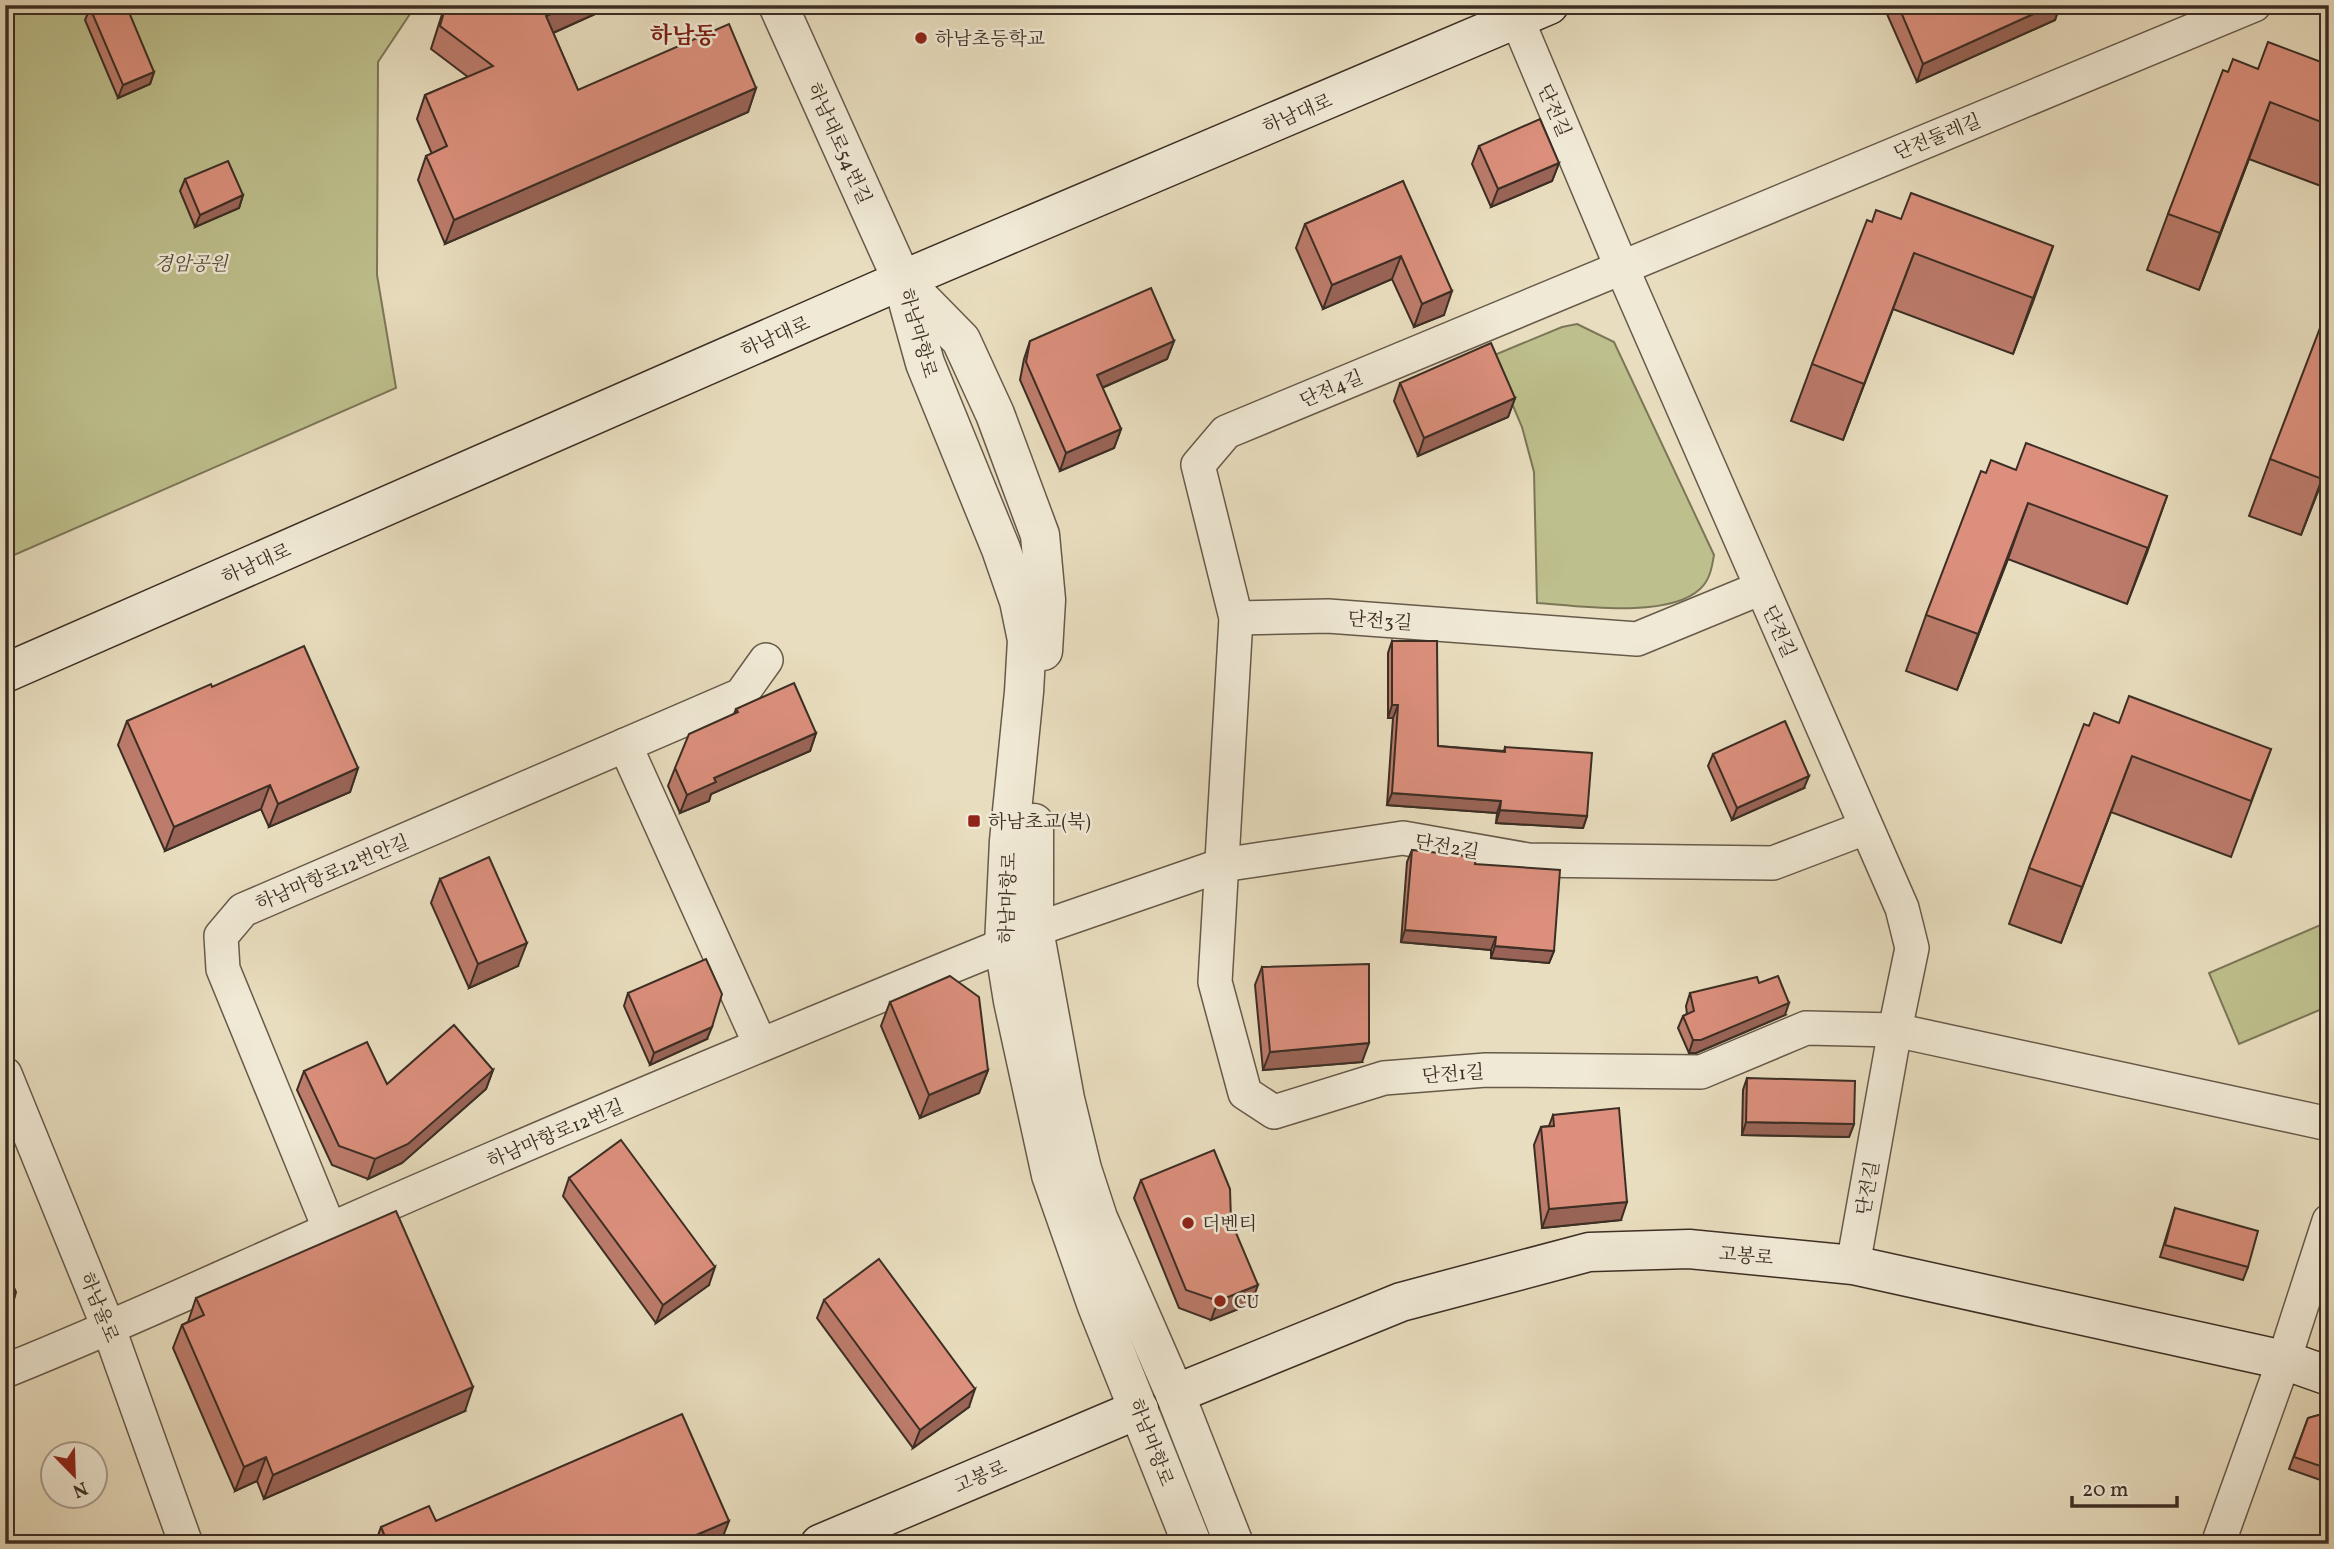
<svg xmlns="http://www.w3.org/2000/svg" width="2334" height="1549" font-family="Vollkorn,'Noto Serif KR',serif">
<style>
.green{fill:#bdbf8c;stroke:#7c7658;stroke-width:2}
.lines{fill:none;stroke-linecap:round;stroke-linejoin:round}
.minor-casing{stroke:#675a4a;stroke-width:36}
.tertiary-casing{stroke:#675a4a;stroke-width:41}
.secondary-casing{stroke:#3c2e24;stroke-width:41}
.minor{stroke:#f0e9d5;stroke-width:33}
.tertiary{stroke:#f0e9d5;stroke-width:38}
.secondary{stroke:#f0e9d5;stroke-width:38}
.wall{fill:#bc7b6b;stroke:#3c2e24;stroke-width:2}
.shaded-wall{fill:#996457;stroke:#3c2e24;stroke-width:2}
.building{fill:#db8f7c;stroke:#3c2e24;stroke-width:2}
.poi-dot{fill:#8f2418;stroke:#f0e9d5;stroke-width:2.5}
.labels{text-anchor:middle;stroke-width:5;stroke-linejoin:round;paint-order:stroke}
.poi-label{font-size:19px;fill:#3c2e24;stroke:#f0e9d5;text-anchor:start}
.street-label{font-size:19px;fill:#3c2e24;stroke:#f0e9d5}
.park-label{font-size:19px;font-style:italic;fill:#564b39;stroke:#f0e9d5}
.quarter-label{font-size:23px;font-weight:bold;fill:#7a1f14;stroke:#f0e9d5}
</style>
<rect width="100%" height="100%" fill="#e8ddbe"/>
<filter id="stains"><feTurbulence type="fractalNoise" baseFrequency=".00286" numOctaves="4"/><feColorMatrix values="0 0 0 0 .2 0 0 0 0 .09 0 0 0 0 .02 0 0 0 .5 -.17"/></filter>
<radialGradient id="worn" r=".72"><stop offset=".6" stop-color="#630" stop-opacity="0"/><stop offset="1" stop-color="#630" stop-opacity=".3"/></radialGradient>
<g class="green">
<path d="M5,5h411l-38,57 -1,213 19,113 -391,171z"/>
<path d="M1577,324l37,18 100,213c-2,12 -4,25 -14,34 -32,30 -121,17 -163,14l-3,-131 -12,-45 -30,-71 70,-29z"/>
<path d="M2325,923l4,9v74l-90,38 -30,-71z"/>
</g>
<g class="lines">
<g class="minor-casing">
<g id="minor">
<path d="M2254,5l-1028,427 -28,33 38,153 -21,364 30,111 29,19 110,-34 102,-8 215,2 105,-44 89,2 434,94"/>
<path d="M1517,19l104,247 281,642 10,40 -17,82 -42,235"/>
<path d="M1236,618l92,-2 309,23 124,-51"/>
<path d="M625,745l135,299"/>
<path d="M5,1074l104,255 77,215"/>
<path d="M330,1230l-107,-261 -2,-33 22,-26 498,-215 25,-35"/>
<path d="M5,1371c110,-44 217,-94 326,-142 223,-98 447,-192 673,-284l30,-15 188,-65 181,-27 125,22 245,3 92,-35"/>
<path d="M2218,1544l66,-184 45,-139"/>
</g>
</g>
<g class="tertiary-casing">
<g id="tertiary">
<path d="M778,5l124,275 23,83 76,186 18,52 8,39 -3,52 -15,149 -5,104 9,56 38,174 46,131 95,238"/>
<path d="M906,284l55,56 34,74 45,121 6,65 -3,51"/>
<path d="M1034,823v107l31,169 17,70 16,49 77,176 59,150"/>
</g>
</g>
<g class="secondary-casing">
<g id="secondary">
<path d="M5,673l897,-393 647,-275"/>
<path d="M1175,1394l226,-92 188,-50 100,-3 164,16 431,95 45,16"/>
<path d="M820,1544l319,-135"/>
</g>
</g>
<use href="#minor" class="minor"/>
<use href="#tertiary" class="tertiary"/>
<use href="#secondary" class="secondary"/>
</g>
<g class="wall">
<path d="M445,5h170l-62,28 25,57 178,-2 -8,24 -303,132 -27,-64 8,-24 6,-2 -15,-35 8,-24 43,-18 -37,-28z"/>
<path d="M1883,5h177l-5,15 -138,62z"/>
<path d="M90,8l64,64 -4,12 -32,14 -33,-78z"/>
<path d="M2329,65v124l-80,-30 -50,131 -52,-20 21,-56 60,-142 30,-3z"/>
<path d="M1479,146l80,17 -7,18 -61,26 -19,-43z"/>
<path d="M185,179l58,16 -4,13 -44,19 -15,-36z"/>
<path d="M1403,181l41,134 -30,12 -22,-48 -69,30 -27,-61 9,-24z"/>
<path d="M1872,222l181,24 -40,108 -120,-45 -50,131 -52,-19 21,-57z"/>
<path d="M1030,341h144l-7,18 -65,29 19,41 -7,19 -54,23 -40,-91 4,-21z"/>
<path d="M1400,383l115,15 -7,19 -90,39 -24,-55z"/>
<path d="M2270,459l59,4 -28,72 -52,-19z"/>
<path d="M2016,470l151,26 -40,108 -119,-45 -51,131 -51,-19 20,-56 60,-142z"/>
<path d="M1392,641l46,105 66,5 1,-4 82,69 -4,12 -87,-5 1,-10 -110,-8 6,-87h-5v-65z"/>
<path d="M212,687l146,81 -8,24 -81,35 -8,-18 -96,42 -47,-106 9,-24z"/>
<path d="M736,709l80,24 -6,18 -99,43 -2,7 -29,12 -12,-27 7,-18 59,-54z"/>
<path d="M2119,723l152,26 -40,108 -120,-45 -50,131 -52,-19 20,-56 60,-143z"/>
<path d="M1713,754l91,34 -72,32 -24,-54z"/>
<path d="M1412,850l63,14 79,87 -5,12 -58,-5v-8l-90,-8 6,-80z"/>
<path d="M440,879l78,87 -49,22 -38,-85z"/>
<path d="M1262,967l100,95 -99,8 -8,-85z"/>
<path d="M628,993l79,46 -57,26 -26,-59z"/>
<path d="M1690,993l95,22 -89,38h-7l-11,-25 5,-12 4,-2 -1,-8z"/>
<path d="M890,1002l98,68 -9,23 -59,25 -39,-92z"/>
<path d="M493,1070l-7,19 -84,74 -34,16 -36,-14 -35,-75 7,-19 83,13z"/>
<path d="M1747,1078l107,46 -5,13 -107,-2 1,-45z"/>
<path d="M1553,1115l68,105 -79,8 -8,-83 7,-18 8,-1z"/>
<path d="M569,1178l140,107 -53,38 -93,-127z"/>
<path d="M1141,1180l90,41 20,83 -40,16 -32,-12 -45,-110z"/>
<path d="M2175,1208l73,59 -5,13 -83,-23z"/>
<path d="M196,1298l269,113 -201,88 -7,-18 -22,10 -62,-143 9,-23 6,-3z"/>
<path d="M824,1300l145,107 -56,41 -96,-130z"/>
<path d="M2329,1412v71l-40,-14 19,-51z"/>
<path d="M436,1521l284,23h-345l6,-17z"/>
</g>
<g class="shaded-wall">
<path d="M570,5h45l-78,35 9,-24z"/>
<path d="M2053,5h7l-5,15 -138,62 6,-18z"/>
<path d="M154,72l-4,12 -32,14 5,-13z"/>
<path d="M756,88l-8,24 -303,132 9,-24z"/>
<path d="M2270,102l-21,57 -50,131 21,-57z"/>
<path d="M1559,163l-7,18 -61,26 7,-18z"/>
<path d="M243,195l-4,13 -44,19 5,-12z"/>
<path d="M2053,246l-20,56 -20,52 20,-56z"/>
<path d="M1914,253l-21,56 -50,131 21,-56z"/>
<path d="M1401,256l-9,23 -69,30 9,-24z"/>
<path d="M1452,291l-8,24 -30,12 8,-23z"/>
<path d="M1174,341l-7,18 -77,34 7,-18z"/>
<path d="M1515,398l-7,19 -90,39 6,-18z"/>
<path d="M1121,429l-7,19 -54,23 6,-18z"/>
<path d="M2329,460v3l-28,72z"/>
<path d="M2167,496l-20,57 -20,51z"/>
<path d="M2028,503l-20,56 -51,131 21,-56z"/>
<path d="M1392,705h6l-5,13h-5z"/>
<path d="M816,733l-6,18 -99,43 -2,7 -29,12 7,-18 27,-17z"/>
<path d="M2132,756l-21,56 -50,131 21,-56z"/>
<path d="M358,768l-8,24 -81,35 9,-23z"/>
<path d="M1809,776l-5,12 -72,32 5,-12z"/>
<path d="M270,785l-9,24 -96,42 9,-24z"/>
<path d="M1392,793l109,8 -4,12 -110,-8z"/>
<path d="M1500,810l87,6 -4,12 -87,-5z"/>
<path d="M1405,930l91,7 -5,13 -90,-8z"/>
<path d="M527,943l-9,23 -49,22 9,-24z"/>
<path d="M1495,946l59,5 -5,12 -58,-5z"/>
<path d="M1789,1003l-4,12 -89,38h-7l4,-13z"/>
<path d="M712,1027l-5,12 -57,26 4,-12z"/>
<path d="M1369,1043l-7,19 -99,8 7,-18z"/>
<path d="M493,1070l-7,19 -84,74 -34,16 7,-20z"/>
<path d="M988,1070l-9,23 -59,25 9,-23z"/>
<path d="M1746,1122l108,2 -5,13 -107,-2z"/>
<path d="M1627,1202l-6,18 -79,8 7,-19z"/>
<path d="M715,1267l-6,18 -53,38 7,-18z"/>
<path d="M1258,1285l-7,19 -40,16 7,-19z"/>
<path d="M11,1311l-6,15v-12z"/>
<path d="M473,1387l-8,24 -201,88 9,-24z"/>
<path d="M975,1389l-6,18 -56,41 7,-18z"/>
<path d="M266,1457l-9,24 -22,10 9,-24z"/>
<path d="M729,1521l-9,23h-45z"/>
</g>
<g class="building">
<path d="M96,5h30l28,67 -31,13 -33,-77z"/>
<path d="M446,5h124l-24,11 32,74 151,-66 27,64 -302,132 -28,-64 21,-10 -22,-51 68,-29 -53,-40z"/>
<path d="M1898,5h155l-130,59z"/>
<path d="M2268,42l61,23v60l-59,-23 -50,131 -52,-19 55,-144 5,2 5,-13 25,10z"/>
<path d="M1540,119l19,44 -61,26 -19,-43z"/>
<path d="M228,161l15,34 -43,20 -15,-36z"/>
<path d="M1403,181l49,110 -30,13 -21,-48 -69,29 -27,-61z"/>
<path d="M1911,193l142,53 -20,52 -119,-45 -50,131 -52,-20 55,-144 5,2 4,-12 25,9z"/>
<path d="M1151,288l23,53 -77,34 24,54 -55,24 -40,-91 4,-21z"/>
<path d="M2325,315l4,1v144l-7,19 -52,-20z"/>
<path d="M1491,343l24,55 -91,40 -24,-55z"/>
<path d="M2026,443l141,53 -19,52 -120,-45 -50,131 -52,-19 55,-144 5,2 5,-13 25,10z"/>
<path d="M1392,641h45l1,105 67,6v-5l87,6 -5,63 -87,-6 1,-9 -109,-8 6,-88h-6z"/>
<path d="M304,646l54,122 -80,36 -8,-19 -96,42 -47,-106 84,-37 1,3z"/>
<path d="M794,683l22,50 -102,45 2,4 -29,13 -12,-27 14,-34 49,-22 -2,-3z"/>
<path d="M2129,696l142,53 -20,52 -119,-45 -50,131 -53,-19 55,-144 5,2 5,-13 25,10z"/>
<path d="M1785,721l24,55 -72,32 -24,-54z"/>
<path d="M1412,850l64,7 -1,7 85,6 -6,81 -59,-5 1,-9 -91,-7z"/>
<path d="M489,857l38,86 -49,21 -38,-85z"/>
<path d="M706,959l16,35 -10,33 -58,26 -26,-60z"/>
<path d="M1369,964v79l-99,9 -8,-85z"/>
<path d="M950,976l29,21 9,73 -59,25 -39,-93z"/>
<path d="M1778,976l11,27 -88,37h-8l-10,-24 11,-5 -4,-18 67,-16 2,6z"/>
<path d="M454,1025l39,45 -85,74 -33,15 -36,-13 -35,-75 63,-29 20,42z"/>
<path d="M1747,1078l108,3 -1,43 -108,-2z"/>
<path d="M1619,1108l8,94 -78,7 -8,-82 13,-1 -1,-11z"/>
<path d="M621,1140l94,127 -52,38 -94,-127z"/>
<path d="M1214,1150l16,39 1,32 27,64 -40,16 -32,-11 -45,-110z"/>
<path d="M2175,1208l83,23 -10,36 -83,-22z"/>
<path d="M396,1211l77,176 -200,88 -7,-18 -22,10 -62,-142 22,-10 -8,-17z"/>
<path d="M879,1259l96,130 -55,41 -96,-130z"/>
<path d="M5,1267l11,25 -5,19 -6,3z"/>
<path d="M2329,1412v57l-35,-12 14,-39z"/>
<path d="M682,1414l47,107 -54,23h-287l-7,-17 48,-21 7,15z"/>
</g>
<g class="poi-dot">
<circle cx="921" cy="38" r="7"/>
<rect x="967" y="814" width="14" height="14" rx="3.5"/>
<circle cx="1188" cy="1223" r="7"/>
<circle cx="1220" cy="1301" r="7"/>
</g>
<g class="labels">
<g class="poi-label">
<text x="935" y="45">하남초등학교</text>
<text x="988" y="828">하남초교(북)</text>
<text x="1202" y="1230">더벤티</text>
<text x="1234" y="1308">CU</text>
</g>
<g class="street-label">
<text transform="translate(1555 110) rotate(67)" y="7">단전길</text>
<text transform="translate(1297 113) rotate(-23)" y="7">하남대로</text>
<text transform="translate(1937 136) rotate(-22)" y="7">단전둘레길</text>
<text transform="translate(840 143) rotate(66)" y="7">하남대로54번길</text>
<text transform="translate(919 333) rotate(74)" y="7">하남마항로</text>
<text transform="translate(775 336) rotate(-24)" y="7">하남대로</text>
<text transform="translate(1331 388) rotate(-23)" y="7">단전4길</text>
<text transform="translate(256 563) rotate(-24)" y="7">하남대로</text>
<text transform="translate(1380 620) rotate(4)" y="7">단전3길</text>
<text transform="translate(1780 631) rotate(66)" y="7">단전길</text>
<text transform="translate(1447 846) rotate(10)" y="7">단전2길</text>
<text transform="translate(332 872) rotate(-23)" y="7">하남마항로12번안길</text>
<text transform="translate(1007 898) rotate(-88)" y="7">하남마항로</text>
<text transform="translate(1453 1073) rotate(-4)" y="7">단전1길</text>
<text transform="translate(555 1133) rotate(-23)" y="7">하남마항로12번길</text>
<text transform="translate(1867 1188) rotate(-80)" y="7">단전길</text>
<text transform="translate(1746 1255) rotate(5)" y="7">고봉로</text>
<text transform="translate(100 1307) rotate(68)" y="7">하남울로</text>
<text transform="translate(1152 1442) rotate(69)" y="7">하남마항로</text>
<text transform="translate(980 1476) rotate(-23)" y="7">고봉로</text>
</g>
<g class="park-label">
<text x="191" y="270">경암공원</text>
</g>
<g class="quarter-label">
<text x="683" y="43">하남동</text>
</g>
</g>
<rect width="2334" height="1549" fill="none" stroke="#e8ddbe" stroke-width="28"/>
<rect x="7" y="7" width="2320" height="1535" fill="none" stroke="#3c2e24" stroke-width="3.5"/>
<rect x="14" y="14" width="2306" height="1521" fill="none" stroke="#3c2e24" stroke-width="2"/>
<g transform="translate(74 1475) rotate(157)"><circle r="33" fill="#f0e9d5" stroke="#a89e8e" stroke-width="2"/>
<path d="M0-5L12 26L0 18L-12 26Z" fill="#8f2418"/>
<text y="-10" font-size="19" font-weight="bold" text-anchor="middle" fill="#3c2e24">N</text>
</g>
<path d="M2072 1496v10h105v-10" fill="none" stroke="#3c2e24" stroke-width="3.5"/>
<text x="2082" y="1496" font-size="21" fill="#3c2e24" stroke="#f0e9d5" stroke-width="5" paint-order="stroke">20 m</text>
<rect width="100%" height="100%" filter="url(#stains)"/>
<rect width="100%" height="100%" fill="url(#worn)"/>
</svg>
